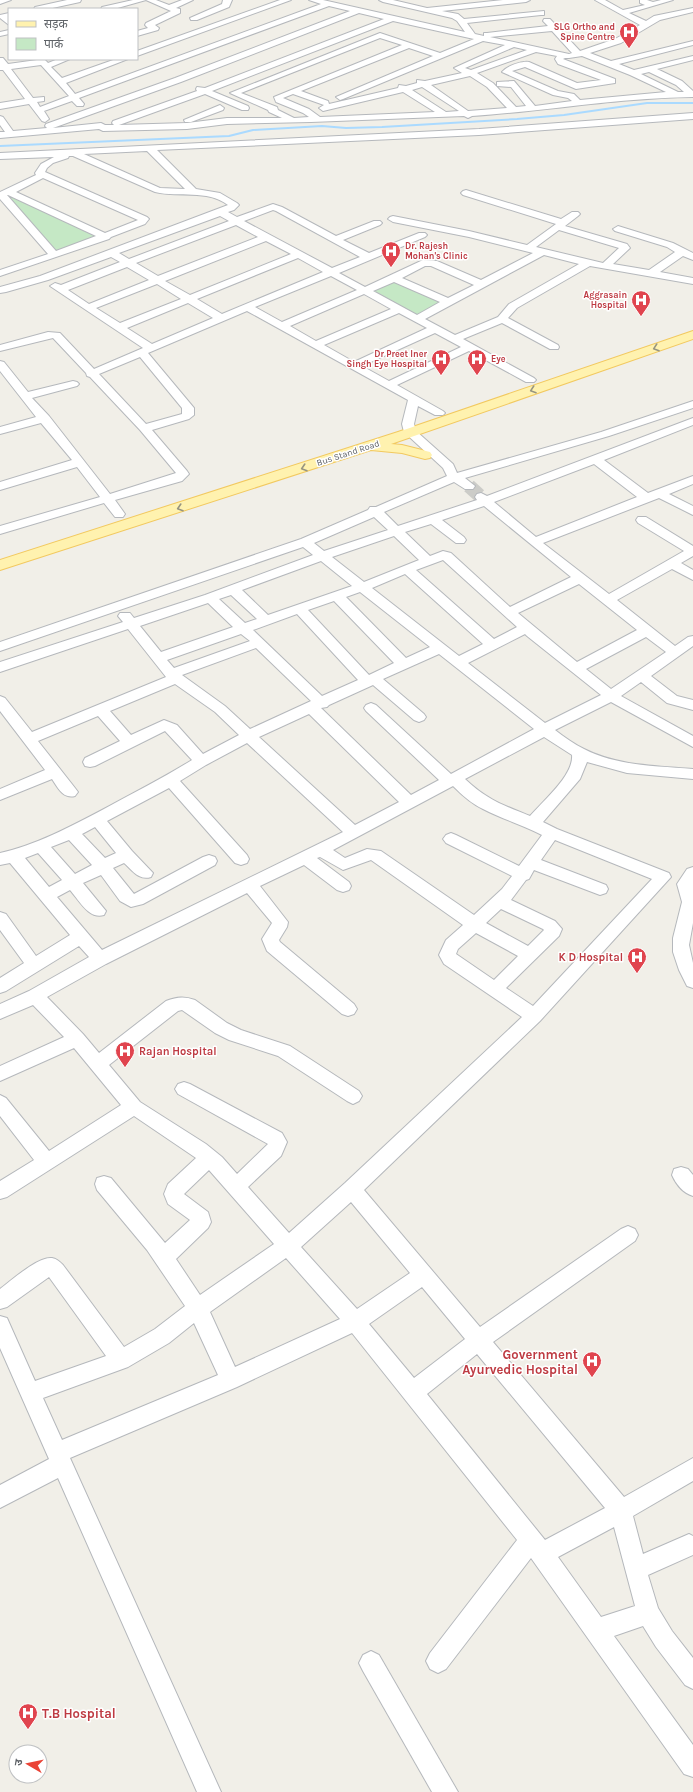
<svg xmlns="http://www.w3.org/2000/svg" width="693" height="1792" font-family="Karla,'Noto Sans Devanagari',sans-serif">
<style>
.green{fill:#c5e8c5}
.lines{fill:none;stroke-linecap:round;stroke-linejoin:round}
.stream{stroke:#aadaff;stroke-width:2}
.minor-tunnel{stroke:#ccccc8;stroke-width:14;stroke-dasharray:14 7;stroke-linecap:butt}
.minor-casing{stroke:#b5b8bc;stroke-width:2}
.major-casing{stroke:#f2c960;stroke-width:2}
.minor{fill:#fff;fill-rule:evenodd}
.major{fill:#fff2af;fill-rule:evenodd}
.oneway{stroke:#979581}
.labels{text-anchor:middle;stroke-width:3;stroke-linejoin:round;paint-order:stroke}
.far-health-label{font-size:9px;font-weight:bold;fill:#be3a42;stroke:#fff;text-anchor:end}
.far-street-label{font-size:9px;fill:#5f6368;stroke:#fff}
.health-label{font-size:11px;font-weight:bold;fill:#be3a42;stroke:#fff;text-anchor:end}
.near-health-label{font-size:13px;font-weight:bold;fill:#be3a42;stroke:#fff;text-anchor:end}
</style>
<rect width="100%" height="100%" fill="#f1efe8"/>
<g class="green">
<path d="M6,195l95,42 -45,16z"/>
<path d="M394,280l50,21 -27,14 -47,-24z"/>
</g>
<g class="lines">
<path class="stream" d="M0,146l229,-10 24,-6 69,-4 24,2 36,-1 135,-8 47,-4 83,-12h46"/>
<path class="minor-tunnel" d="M469,486l12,11"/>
<g class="minor-casing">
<g id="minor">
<path d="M0,0h11l-11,4z"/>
<path d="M67,0h14l-1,2 -32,7h-14l1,-2z"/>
<path d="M133,0h23l13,5 13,-5h11l-17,8 4,1v4l-25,12 4,3 -1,2 -21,6v-5l11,-3 -3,-3 1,-2 25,-12 -25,-11 -32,9h-13l1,-2z"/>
<path d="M223,0h9l-3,7 -32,13h-6l-1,-2 32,-14z"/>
<path d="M280,0h11l-154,56v-5z"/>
<path d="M309,0h14l142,32 -8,-11 -5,-3 -69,-16 -4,-2h14l34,8 76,-8h27l-4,2 -84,9 16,3 6,5 80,-8v4h-3l-74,8 8,11 9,2v-3h3l61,-7 -5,-5 1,-2h6l30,32 35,-12 25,-14 -45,-25h10l18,10 22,-5 -5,-2v-3h7l6,2 8,-2h12l-44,13 17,8 8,-5 39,-8v4l-33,8 -39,23 -31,10 21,8 82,-20v4l-74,19 15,6 59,-14v4l-36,9 25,12 11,10v6c-74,1 -147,14 -221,19l-4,2 -4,-2 -153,6 -84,2 -40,5 -84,2 -4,-2 -99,9v-6h5l-5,-7v-9l3,1 10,14 34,-3 -2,-2 1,-2 129,-46 175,-67 -21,-5 -250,92 5,6 -1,2h-6l-5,-5 -28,10 5,8 -4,3 -3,-1 -13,-17 -29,5v-6l25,-4 -22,-29h-3v-12h3l5,6 29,-4 -1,-1h8l4,4 10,-4h12l-19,8 11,11 54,-19h12l-62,24 9,11 246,-90zM359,13l25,6 -179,69 -8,-1 -1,2 1,2 -84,30 -1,2 2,2h-9l-4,-2 -48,5 128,-46zM393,21l81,18 -34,14 -60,-20 -150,60 38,17 1,2 13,6h-55l-40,5 -68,2 86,-31 37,16h6l1,-2 -1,-2 -36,-15zM552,31l20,22 -3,1 -79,-17zM380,38l22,7 -128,52 2,5 27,11 6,4 -15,1 -16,-8 -1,-3 -36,-14zM483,41l22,4 -51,23 8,5 -37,8 -8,-1v3l-11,3 -7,-1 -1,3 -69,16 -1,-3 -27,-10 108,-43 24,8 -97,41 4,3 3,-1zM514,47l13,3 -56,20 -6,-2zM536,52l21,4 -2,3 3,5 43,16 -24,3 -48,-21c-8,-1 -22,4 -27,10l51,23 15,3 4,3 -37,5 -21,-25 -17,1v4l14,1 15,19 -10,1 -23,-24 -16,-10zM582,56l48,19 36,17 -86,8 -6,-6 -16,-3 -46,-20 13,-4 51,22 39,-6v-4l-52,-20 2,-1h4zM41,65l28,31 -29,11 -3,-5 7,-1v-4l-11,1 -22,-29zM649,72l27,13 8,7h-6l-37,-18zM470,76l17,11 20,21 -39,3 -37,-26zM422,87l37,24 -13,1 -34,-22zM403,92l32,20 -115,5 -11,-8 -26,-11 10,-4 31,11 -5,3 4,3z"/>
<path d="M9,13v12l-9,-7v-3z"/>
<path d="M9,30v4l-9,2v-4z"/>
<path d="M220,105l4,3 -1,2 -32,12h-6l-1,-2z"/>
<path d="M693,113v6l-214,16 -322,15 39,39 24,4 17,10 2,2 -5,5 -6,2 9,5 36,-13 9,3 54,29 38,-15h6l2,2 -2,2 -37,15 26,13 50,-20h6l2,2 -2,2 -86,36 26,14 58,-27 14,1 44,19 52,-27 -64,-16 -76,-15 -5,-3 2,-2 3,-1 76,15 58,14 29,-21 -93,-29 -2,-2 2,-2 3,-1 95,29 11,-7h6l2,2 -2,2 -13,10 62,18 3,4 -17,16 36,6 26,-18 -8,-5 -52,-16 -2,-2 5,-3 55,17 20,10v7l-10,-4 -23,16 33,6v6l-103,-18 -73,42 -9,10 50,27 1,2 -1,2h-8l-48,-26 -39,16 71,39 2,2 -2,2h-8l-57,-31 -72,34 46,26 2,2 -2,2h-8l-17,-9 -4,18 2,7 37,33 4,9 144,-41 92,-31v7l-84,28 -144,42 10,8 -2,3h-8l-11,-7 -70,30 14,14 79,-26 -2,-3 2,-3 4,-1 6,3 206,-78v7l-89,35 44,33 45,-17v8l-24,10 24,12v9l-34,-17 -116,45 66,51 75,-43 -46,-28 -2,-3 2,-3h8l47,29v10l-12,7 12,7v10l-21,-11 -55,31 58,46 13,-9 5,-1v10l-42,30 26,20 16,4v10l-26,-7 -26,-21 -20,14 72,40v11l-82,-45 -56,28c9,7 19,14 29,19 33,17 73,17 109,20v10l-66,-6 -40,-11 -7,17 -37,43 14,7 112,44 2,4 -131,144 -176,169 116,137 141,-98 7,-3 7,3 3,6 -3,6 -142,101 131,155 69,-39v23l-60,35 10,38 46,-20 4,2v19l-45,20 10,33 14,23 21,27v31l-8,-4 -29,-38 -13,-21 -29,10 79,109v32l-9,-3 -153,-216 -85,111 -8,4 -8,-4 -4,-8 4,-8 87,-113 -165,-207 -115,54 -167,71 151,334h-24l-139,-314 -58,30v-23l49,-26 -49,-111v-32l7,2 28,63 71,-25 -57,-79 -42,30 -7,2v-20c11,-8 38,-33 52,-31 5,1 8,4 11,7l61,82 31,-18 30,-23 -38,-56 -50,-60 -2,-6 2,-6 7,-2 7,2 54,65 25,-23 -22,-16 -4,-10 4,-10 28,-26 -62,-42 -127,81 -7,2v-18l34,-21 -34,-44v-21l6,3 43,53 72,-46 -47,-57 -74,33v-15l64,-29 -31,-32 -33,14v-15l29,-13 60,-34 -10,-11 -73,45 -6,2v-15l24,-15 -24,-33v-18l6,2 30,42 34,-21 -60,-72 -10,2v-12c34,-7 72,-27 104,-44 29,-16 59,-31 88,-49l-27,-29 -70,35 -5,1 -5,-1 -2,-4 2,-4 35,-17 -22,-25 -60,25 37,47 3,4 -3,4c-12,3 -17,-8 -23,-17l-52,21v-11l45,-19 -45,-59v-15l5,2 27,34 134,-55 -38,-48 -128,43v-10l123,-40 -5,-6 2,-3h10l4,5 71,-23 108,-40 -10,-8 -303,104v-9l301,-103 67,-29 2,-3h6l71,-31 -4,-8 -39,-36 -2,-8 6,-24 -161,-89 -99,42 46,55v7l-5,4 -37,11 35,41 2,3 -7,7 -67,19 10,14 -2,3h-8l-11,-14 -104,31v-8l100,-29 -23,-30 -77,23v-8l72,-22 -31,-37 -41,11v-7l36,-10 -36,-46v-10l4,1 24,30 45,-11 4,1 2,2 -2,2 -45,12 17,18 61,78 66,-21 -36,-43 -50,-53 -3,-1 -1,-3 -33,-35 -53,13v-6l48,-13 12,1 34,36 49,-21 -93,-62 5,-3 6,2 59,-23 -9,-5 -63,23 -42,12 -6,1v-6l40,-11 188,-71c-22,-16 -48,-7 -73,-13l-82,-36h-4l-1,2 -15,5 -6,5 -2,4 102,45 2,2 -4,5 -34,13 -2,2 -109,37v-6l48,-16 -48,-55v-7l36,-17 -1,-2 6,-9 13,-7 -54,2v-6l479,-24zM147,151l38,38 -25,-1 -76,-34zM43,178l95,42 -33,13 -89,-41zM7,195h1l88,41 -40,15zM273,210l3,1 84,46 -28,11 -88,-47zM220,216l9,5 -100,38 -10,-6zM236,225l22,12 -100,39 -22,-13zM559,230l60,18 -16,15 -67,-16zM266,241l25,13 -101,41 -25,-14zM544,255l35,9 -70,40 -11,13 -43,18 -30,-16zM298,258l25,14 -101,42 -25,-15zM425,266h6l43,19 -26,13 -46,-20zM127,267l22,13 -60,24 -21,-14zM331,276l26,14 -75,32 -27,-15zM394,282l46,20 -23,13 -44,-24zM157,284l24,15 -61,24 -24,-15zM364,294l27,15 -75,32 -26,-15zM188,303l25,15 -61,26 -25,-16zM399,313l28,15 -73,34 -30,-17zM435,333l26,14 -72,34 -27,-15zM140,357l42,51v6l-36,10 -47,-50zM594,464l43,33 -101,40 -42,-35zM484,506l87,71 -61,30 -59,-54 -8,-2 -13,5 -25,-24 26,-8 25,19h8l2,-3 -2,-3 -22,-17zM374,517l14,13 -64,21 -10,-8zM394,536l25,24 -55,22 -32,-25zM443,560l74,67 -23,12 -78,-69zM321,561l31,25 -84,29 -26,-25zM405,574l78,70 -24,12 -87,-68zM579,584l58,46 -60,32 -59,-49zM360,592l70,55 -24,11 -60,-61zM231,595l26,24 -12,4 -26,-24zM334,601l60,62 -25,12 -61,-65zM208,603l25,24 -72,25 -21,-26zM297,614l61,66 -36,16 -69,-66zM241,634l9,7 -76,27 -7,-8zM525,634l2,2 74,59 -56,28 -77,-60zM646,637l20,15 -55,37 -25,-20zM256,648l55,53 -61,28 -25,-23 -43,-31zM439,654l95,75 -83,45 -75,-69 -5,-2 -5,2 -2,3 2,3 73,69 -28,15 -90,-87 6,-1 2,-2 44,-20 41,35 5,2 5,-2 2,-3 -2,-3 -41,-35zM175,684l40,28 24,23 -36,19 -26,-29 -13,-5 -33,15 -21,-24zM309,714l90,88 -44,23 -96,-88zM544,737l28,18c2,20 -29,46 -42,61 -27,-11 -43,-16 -65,-37zM247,743l96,89 -241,118 -45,-53 13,-7c9,10 19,30 34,25l2,-4 -23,-28 18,-8 19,26 11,6 12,-3 72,-39 2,-4 -2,-4 -6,-2 -6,2 -69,37 -21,-26 11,-5c8,7 15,18 27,14l2,-4 -21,-22 -25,-30 62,-33 66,75 6,2 6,-2 2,-4 -2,-4 -67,-74 26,-16zM453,786c9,9 19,18 30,23 19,10 40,16 59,26l-23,31 -63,-31 -5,-2 -5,2 -3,4 3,4 66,33 -10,13 -28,26 -93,-64 -14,-2 -22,9 -12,-8zM95,827l21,26 -11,5 -23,-24zM69,840l23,25 -17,9 -24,-27zM555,840l97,39 -119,127 -27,-18 53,-52 3,-7 -7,-8 -44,-21 15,-20 3,-1 5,-9 66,25 6,-2 2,-4 -2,-4 -65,-25zM38,853l24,27 -13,7 -24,-29zM320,857l23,13 28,-10 92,65 -17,15 -7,15 5,9 78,53 -177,166 -56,50 -41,-46 33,-31 6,-14 -5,-9 -92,-49 -6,-2 -6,2 -3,5 3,5 90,50 -31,30 -15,-17 -16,-13 -66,-42 -31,-37 69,-54 4,-1 33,23 14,7 49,16 69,45 6,3 6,-3 3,-5 -3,-5 -69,-45 -49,-16 -14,-7 -32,-23c-11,-4 -18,-3 -29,1l-67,52 -16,-19 -36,-37 59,-33 141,-71 25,30 -10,16 5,12 75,63 6,2 6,-2 3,-5 -3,-5 -74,-62 -1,-2 8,-13 1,-5 -28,-36 44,-21 33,25 6,2 6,-2 2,-4 -2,-4 -32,-24zM501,909l42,20 1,1 -16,16 -42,-23zM476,933l42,23 -24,24 -38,-26 2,-5zM209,1170l65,74 -74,51 -24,-36 32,-31 3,-6 -3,-10 -24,-18zM351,1202l59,71 -53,36 -56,-62zM286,1258l54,61 -105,48 -25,-55zM422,1287l43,52 -51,39 -45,-54zM194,1323l24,52 -156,65 -19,-42 85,-31 41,-24zM477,1354l128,154 -60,32 -118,-146zM614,1527l21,79 -34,11 -43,-60z"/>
<path d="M693,867v56l-4,22 4,18v25l-6,-2 -8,-16 -6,-18v-14l9,-36 -5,-18 10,-15z"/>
<path d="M681,1167l7,2 5,6v21c-10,-3 -17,-12 -21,-21l2,-6z"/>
<path d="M371,1651l8,4 79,137h-26l-69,-121 -4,-8 4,-8z"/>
</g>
</g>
<g class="major-casing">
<path id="major" d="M693,331v8l-302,105 11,1 28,7 2,3 -2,3 -5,1 -23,-6 -31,-3 -371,120v-10l398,-128z"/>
</g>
<use href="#minor" class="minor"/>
<use href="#major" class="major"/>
</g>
<defs><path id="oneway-chevron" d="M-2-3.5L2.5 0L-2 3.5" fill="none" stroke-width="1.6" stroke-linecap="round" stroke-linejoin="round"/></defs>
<g class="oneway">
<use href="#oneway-chevron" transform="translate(656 348) rotate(161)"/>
<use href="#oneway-chevron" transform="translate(533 390) rotate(161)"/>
<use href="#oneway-chevron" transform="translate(304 468) rotate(162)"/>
<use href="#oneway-chevron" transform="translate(180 508) rotate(162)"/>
</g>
<defs>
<g id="hospital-pin" transform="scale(1)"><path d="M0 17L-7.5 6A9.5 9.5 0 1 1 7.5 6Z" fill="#e0444e" stroke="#fff"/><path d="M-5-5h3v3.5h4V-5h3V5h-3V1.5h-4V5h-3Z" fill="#fff"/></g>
</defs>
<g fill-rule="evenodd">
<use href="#hospital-pin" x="629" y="32"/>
<use href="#hospital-pin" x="391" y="251"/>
<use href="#hospital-pin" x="641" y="300"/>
<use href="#hospital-pin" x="441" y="359"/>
<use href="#hospital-pin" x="477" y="359"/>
<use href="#hospital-pin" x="637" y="957"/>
<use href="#hospital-pin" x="125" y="1051"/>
<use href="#hospital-pin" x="592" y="1361"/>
<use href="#hospital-pin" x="28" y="1713"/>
</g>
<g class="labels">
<g class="far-health-label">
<text x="615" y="30">SLG Ortho and<tspan x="615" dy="10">Spine Centre</tspan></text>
<text x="405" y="249" text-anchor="start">Dr. Rajesh<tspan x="405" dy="10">Mohan's Clinic</tspan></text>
<text x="627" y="298">Aggrasain<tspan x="627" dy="10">Hospital</tspan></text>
<text x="427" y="357">Dr Preet Iner<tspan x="427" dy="10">Singh Eye Hospital</tspan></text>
<text x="491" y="362" text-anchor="start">Eye</text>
</g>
<g class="far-street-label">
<text transform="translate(348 453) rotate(-18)" y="3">Bus Stand Road</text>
</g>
<g class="health-label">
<text x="623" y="961">K D Hospital</text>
<text x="139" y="1055" text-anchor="start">Rajan Hospital</text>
</g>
<g class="near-health-label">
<text x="578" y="1359">Government<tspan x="578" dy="15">Ayurvedic Hospital</tspan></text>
<text x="42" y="1718" text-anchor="start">T.B Hospital</text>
</g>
</g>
<rect x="8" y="8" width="130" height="52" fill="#ffffff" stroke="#bfc1c3"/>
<rect x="16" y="21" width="20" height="6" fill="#fff2af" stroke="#bfc1c3"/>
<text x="44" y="28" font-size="12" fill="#5f6368">सड़क</text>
<rect x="16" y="38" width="20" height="12" fill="#c5e8c5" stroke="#bfc1c3"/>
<text x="44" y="48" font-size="12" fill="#5f6368">पार्क</text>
<g transform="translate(28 1764) rotate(279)"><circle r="19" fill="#ffffff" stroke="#bfc1c3"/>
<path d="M0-3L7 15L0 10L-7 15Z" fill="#ea4335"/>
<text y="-6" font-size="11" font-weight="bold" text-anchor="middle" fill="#5f6368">उ</text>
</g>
</svg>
